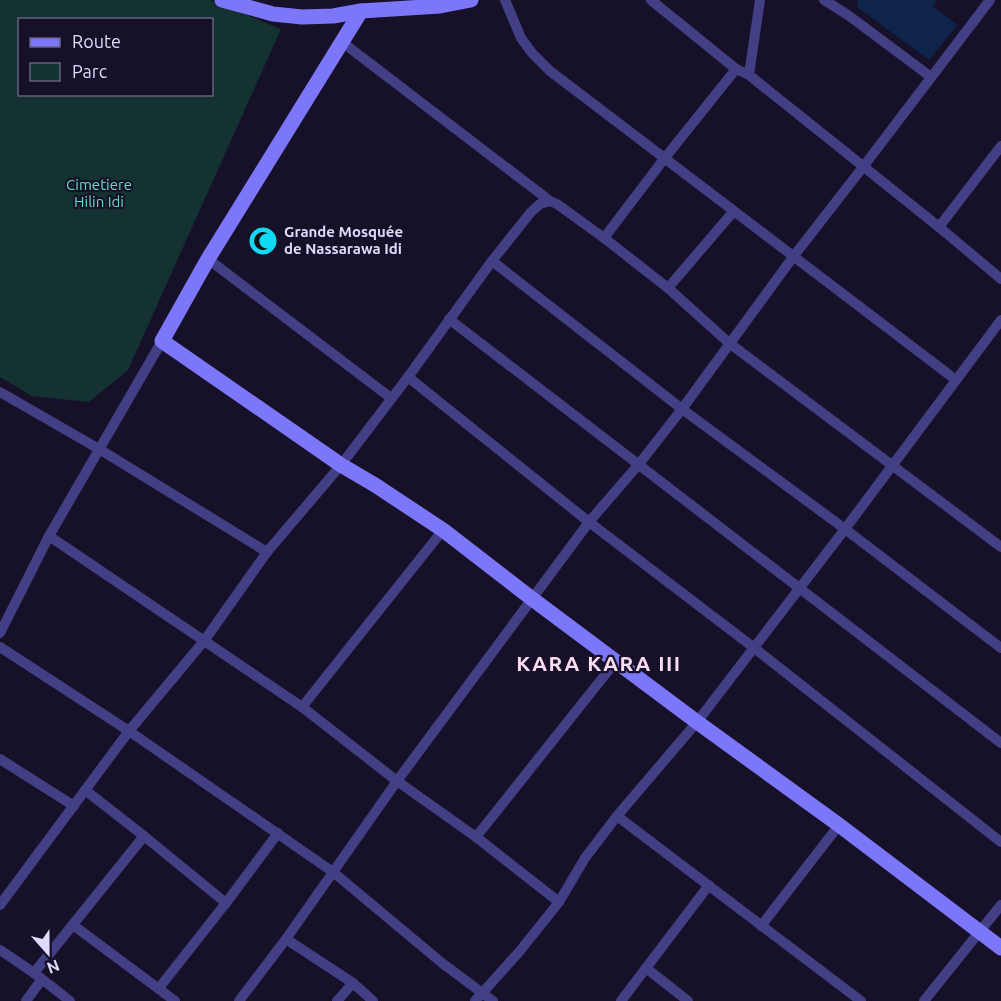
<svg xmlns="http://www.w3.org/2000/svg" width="1001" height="1001" font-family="Ubuntu,sans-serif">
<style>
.green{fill:#153232;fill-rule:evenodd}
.water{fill:#0f244a}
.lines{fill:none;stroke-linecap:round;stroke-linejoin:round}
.street{stroke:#433f85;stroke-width:10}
.secondary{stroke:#7c76f9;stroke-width:15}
.labels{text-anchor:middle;stroke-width:4.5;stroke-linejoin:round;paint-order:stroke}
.park-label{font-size:15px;fill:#69dbc1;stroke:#161128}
.poi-label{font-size:15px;font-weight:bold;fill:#dfdbfd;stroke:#161128;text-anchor:start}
.district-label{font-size:21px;font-weight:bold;letter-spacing:1.5px;fill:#fddcf1;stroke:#161128}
</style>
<rect width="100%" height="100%" fill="#161128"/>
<path class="green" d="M0,0h210l71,29 -153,341 -39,32 -57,-6 -32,-19zM20,20h192v74h-192z"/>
<path class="water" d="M858,0h79l-4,6 24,19 -28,35 -72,-53z"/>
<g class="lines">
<g class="street">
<path d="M505,0l16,38 11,15 18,18 406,309"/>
<path d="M651,0l85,69 13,6 190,152 62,52"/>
<path d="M824,0l24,15 83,62"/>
<path d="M342,42l208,159"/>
<path d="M749,75l11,-75"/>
<path d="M939,227l62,-81"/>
<path d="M604,238l60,-79 72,-90"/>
<path d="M208,259l183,139"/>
<path d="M492,261l190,148 163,120 156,119"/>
<path d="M668,288l65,-76"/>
<path d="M449,319c184,141 367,283 552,424"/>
<path d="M408,377l181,145 164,125 248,195"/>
<path d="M0,392l99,57 168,103"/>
<path d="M49,536l253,171 95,74 79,56 83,65"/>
<path d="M0,633l49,-97 113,-195"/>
<path d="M0,647l129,84 204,141 109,91 51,38"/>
<path d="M302,707l141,-177"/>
<path d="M0,759l74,47"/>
<path d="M85,790l59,46 82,67"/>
<path d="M617,816l244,185"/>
<path d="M476,837l140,-176"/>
<path d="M0,905l129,-174 75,-90 63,-89 74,-87 67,-88 84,-116 39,-49 9,-8 10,-3 7,3 47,34 64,50 61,55 272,204"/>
<path d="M73,925l102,76"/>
<path d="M761,926l78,-101"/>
<path d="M286,939l67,44 20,18"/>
<path d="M0,950l34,23 36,28"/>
<path d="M646,968l42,33"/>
<path d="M34,973l110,-137"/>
<path d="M159,988l67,-85 52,-70"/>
<path d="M26,1001l16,-22"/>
<path d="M239,1001l47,-62 111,-158 192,-259 50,-58 43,-55 111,-152 70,-90 127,-167"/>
<path d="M337,1001l16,-18"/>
<path d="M475,1001l44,-49 40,-50 26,-44 32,-42 80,-94 148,-193 156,-209"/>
<path d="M621,1001l88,-116"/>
<path d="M924,1001l77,-96"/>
</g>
<g class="secondary">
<path d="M222,0l51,14 29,3 31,-1 28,-5 79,-5 31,-6"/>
<path d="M361,11l-153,248 -46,82 179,124 34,20 68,45 88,68 166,124 142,103 162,123"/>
</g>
</g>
<defs>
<g id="mosque-disc" transform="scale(1.5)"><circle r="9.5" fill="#10d9f4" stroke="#161128"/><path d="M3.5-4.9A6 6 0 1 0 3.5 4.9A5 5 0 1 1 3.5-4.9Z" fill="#111"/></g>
</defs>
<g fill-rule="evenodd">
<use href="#mosque-disc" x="263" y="241"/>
</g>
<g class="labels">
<g class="park-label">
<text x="99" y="190">Cimetiere<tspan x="99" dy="17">Hilin Idi</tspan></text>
</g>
<g class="poi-label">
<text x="284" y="237">Grande Mosquée<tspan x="284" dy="17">de Nassarawa Idi</tspan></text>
</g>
<g class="district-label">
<text x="599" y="671">KARA KARA III</text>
</g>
</g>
<rect x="18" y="18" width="195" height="78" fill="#161128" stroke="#66627d" stroke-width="1.5"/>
<rect x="30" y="38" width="30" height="9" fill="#7c76f9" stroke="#66627d" stroke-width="1.5"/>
<text x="72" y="48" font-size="18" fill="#dfdbfd">Route</text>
<rect x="30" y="63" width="30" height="18" fill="#153232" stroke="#66627d" stroke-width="1.5"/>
<text x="72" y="78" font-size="18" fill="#dfdbfd">Parc</text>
<g transform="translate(48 953) rotate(159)" stroke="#161128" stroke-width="4.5" paint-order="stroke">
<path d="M0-4.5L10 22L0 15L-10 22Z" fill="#dfdbfd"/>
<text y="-9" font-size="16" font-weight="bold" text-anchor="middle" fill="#dfdbfd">N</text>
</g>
</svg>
